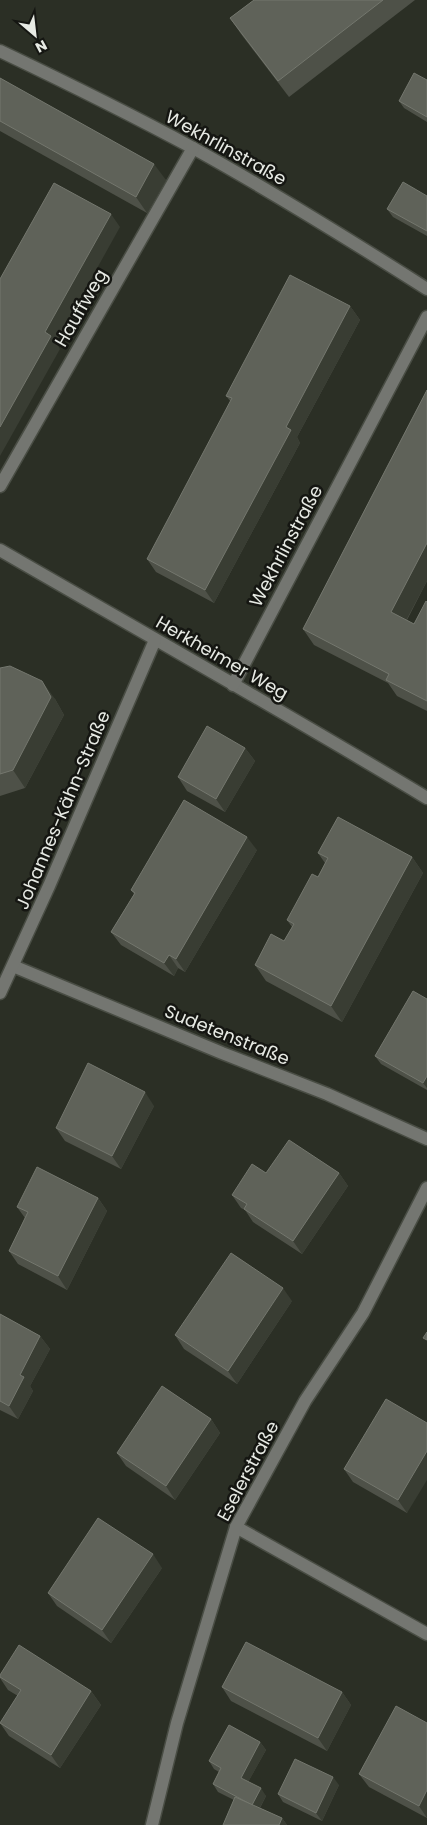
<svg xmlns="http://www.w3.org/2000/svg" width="427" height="1825" font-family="Poppins,sans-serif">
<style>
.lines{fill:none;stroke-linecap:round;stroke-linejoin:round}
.minor-casing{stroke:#494d44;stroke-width:15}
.minor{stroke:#747671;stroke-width:12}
.wall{fill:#4e5148}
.shaded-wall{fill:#393d33}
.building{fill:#5f6259;stroke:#74776e}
.labels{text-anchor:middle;stroke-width:5;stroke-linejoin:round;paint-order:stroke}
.street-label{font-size:18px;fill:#e7eae4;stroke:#151612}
</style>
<rect width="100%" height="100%" fill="#2b2f25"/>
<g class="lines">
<g class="minor-casing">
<g id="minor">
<path d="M0,51c65,31 130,63 193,97 80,44 157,92 234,141"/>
<path d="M0,486l193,-338"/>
<path d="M0,550c142,82 286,163 427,248"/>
<path d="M233,685l194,-368"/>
<path d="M13,966l209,87 105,41 100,45"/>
<path d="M0,993l49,-107 106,-246"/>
<path d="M236,1527l191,107"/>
<path d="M152,1825l25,-102 59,-196 69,-126 58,-88 64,-125"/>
</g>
</g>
<use href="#minor" class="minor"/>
</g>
<g class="wall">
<path d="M254,0h161l-126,97 -48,-63 -11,-16z"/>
<path d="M0,78l166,102 -19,33 -147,-82z"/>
<path d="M427,80v42l-23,-14 -5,-7z"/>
<path d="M427,196v40l-34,-19 -6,-8z"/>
<path d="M350,306l10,14 -63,117 3,6 -86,160 -58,-31 -9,-13 84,-157 -5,-6z"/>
<path d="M427,390v191l-20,39 7,4 13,-22v109l-30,-15 -9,-13 -74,-38 -11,-16z"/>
<path d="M0,668l55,31 9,16 -39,73 -25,8z"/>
<path d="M245,748l10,13 -30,51 -38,-21 -9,-14z"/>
<path d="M257,850l-72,122 -7,-4 -4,8 -53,-31 -10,-13 23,-38 -3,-4z"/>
<path d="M318,853l94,4 11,16 -81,149 -76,-41 -11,-16 29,-24 8,-14 -5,-7 31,-43 7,-14z"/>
<path d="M427,999v91l-46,-26 -6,-8z"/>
<path d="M154,1106l-33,63 -56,-28 -9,-13z"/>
<path d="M266,1173h73l9,13 -46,68 -49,-32 -8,-12 -4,-2 -9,-13z"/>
<path d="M98,1198l9,13 -40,79 -49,-26 -9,-13 16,-33 -8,-11z"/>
<path d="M292,1301l-55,83 -53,-35 -9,-14z"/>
<path d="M0,1314l40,22 10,13 -20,37 3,5 -15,28 -18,-9z"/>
<path d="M211,1419l9,14 -45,67 -49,-34 -9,-13z"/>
<path d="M427,1423l-20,90 -54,-31 -9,-13z"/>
<path d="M162,1568l-51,75 -54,-37 -9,-13z"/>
<path d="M0,1675l91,16 10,14 -41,63 -51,-32 -9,-13 18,-27 -10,-6 -8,-12z"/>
<path d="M222,1687l120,5 9,13 -24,46 -96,-50z"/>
<path d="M427,1723v95l-58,-31 -10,-13z"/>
<path d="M260,1742l6,8 -18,32 18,14 -6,12 22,10 5,7h-64l11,-25 -16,-8 -5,-8 6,-12 -5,-3 -5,-8z"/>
<path d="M339,1785l-17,36 -39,-19 -5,-8z"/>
</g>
<g class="shaded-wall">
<path d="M154,164l12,16 -19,33 -11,-16z"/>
<path d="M111,214l9,13 -64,115 4,7 -60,107v-29l45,-95z"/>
<path d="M350,306l10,14 -63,117 3,6 -86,160 -9,-13 81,-163z"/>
<path d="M427,543v38l-25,47 -11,-16z"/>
<path d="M42,681l13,18 9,16 -39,73 -12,-18z"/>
<path d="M245,748l10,13 -30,51 -9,-13z"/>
<path d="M247,837l10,13 -72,122 -9,-13z"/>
<path d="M412,857l11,16 -81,149 -11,-16z"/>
<path d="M169,955l9,13 -4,8 -10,-13z"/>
<path d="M427,1076v12l-4,-5z"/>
<path d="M145,1092l9,14 -33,63 -9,-13z"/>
<path d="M339,1173l9,13 -46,68 -9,-13z"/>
<path d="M98,1198l9,13 -40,79 -9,-14z"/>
<path d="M283,1288l9,13 -55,83 -9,-13z"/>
<path d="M40,1336l10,13 -20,37 3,5 -15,28 -9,-13 11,-31z"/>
<path d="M211,1419l9,14 -45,67 -9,-14z"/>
<path d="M427,1451v29l-20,33 -9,-13z"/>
<path d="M153,1554l9,14 -51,75 -9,-13z"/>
<path d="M91,1691l10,14 -41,63 -9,-13z"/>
<path d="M342,1692l9,13 -24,46 -9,-13z"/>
<path d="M260,1742l6,8 -20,36 -5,-8z"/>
<path d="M333,1777l6,8 -17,36 -6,-8z"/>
<path d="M261,1788l5,8 -9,17 -5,-8z"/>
<path d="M427,1790v28l-8,-12z"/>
<path d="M282,1818l5,7h-8z"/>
</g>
<g class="building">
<path d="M254,0h129l-105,81 -48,-63z"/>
<path d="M414,73l13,7v37l-28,-16z"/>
<path d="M0,78l154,86 -18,33 -136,-76z"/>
<path d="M403,182l24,14v35l-40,-22z"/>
<path d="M54,183l57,31 -66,118 6,4 -51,91v-148z"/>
<path d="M290,275l60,31 -64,121 5,3 -86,160 -58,-31 85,-161 -6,-2z"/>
<path d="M427,390v153l-36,69 23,12 12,-23 1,1v99l-41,-21 3,-6 -86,-45z"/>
<path d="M10,666l32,15 9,16 -38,73 -13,4v-106z"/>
<path d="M207,726l38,22 -29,51 -38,-22z"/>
<path d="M184,800l63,37 -71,122 -7,-4 -5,8 -53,-31 24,-39 -4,-3z"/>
<path d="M338,817l74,40 -81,149 -76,-41 16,-31 13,7 10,-17 -7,-4 25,-46 6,3 10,-19 -10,-5z"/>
<path d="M413,991l14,8v77l-4,7 -48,-27z"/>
<path d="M88,1063l57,29 -33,64 -56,-28z"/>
<path d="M289,1140l50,33 -46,68 -49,-32 3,-5 -15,-9 20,-31 14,9z"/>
<path d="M37,1167l61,31 -40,78 -49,-25 19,-39 -11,-5z"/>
<path d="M231,1253l52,35 -55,83 -53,-36z"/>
<path d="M0,1314l40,22 -20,39 4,2 -15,29 -9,-5z"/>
<path d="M427,1332v8l-4,-2z"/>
<path d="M162,1386l49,33 -45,67 -49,-33z"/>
<path d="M386,1399l41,24v28l-29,49 -54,-31z"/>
<path d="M98,1518l55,36 -51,76 -54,-37z"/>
<path d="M246,1642l96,50 -24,46 -96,-51z"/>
<path d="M19,1645l72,46 -40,64 -51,-32 21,-33 -21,-13v-2z"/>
<path d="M396,1706l31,17v67l-8,16 -60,-32z"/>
<path d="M229,1725l31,17 -19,36 20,10 -9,17 -39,-21 8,-16 -12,-7z"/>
<path d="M295,1759l38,18 -17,36 -38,-19z"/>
<path d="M235,1797l47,21 -3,7h-56z"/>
</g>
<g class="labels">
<g class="street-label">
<text transform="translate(226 148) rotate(29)" y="6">Wekhrlinstraße</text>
<text transform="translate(81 308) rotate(-60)" y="6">Hauffweg</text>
<text transform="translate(286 546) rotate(-62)" y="6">Wekhrlinstraße</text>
<text transform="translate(222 658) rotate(30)" y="6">Herkheimer Weg</text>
<text transform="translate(63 810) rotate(-67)" y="6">Johannes-Kähn-Straße</text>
<text transform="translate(227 1035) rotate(22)" y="6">Sudetenstraße</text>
<text transform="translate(248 1471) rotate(-62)" y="6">Eselerstraße</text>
</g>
</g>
<g transform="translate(35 35) rotate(152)" stroke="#151612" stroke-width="4" paint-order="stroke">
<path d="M0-4L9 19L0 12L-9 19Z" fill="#e7eae4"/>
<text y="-8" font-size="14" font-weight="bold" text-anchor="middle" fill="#e7eae4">N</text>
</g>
</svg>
